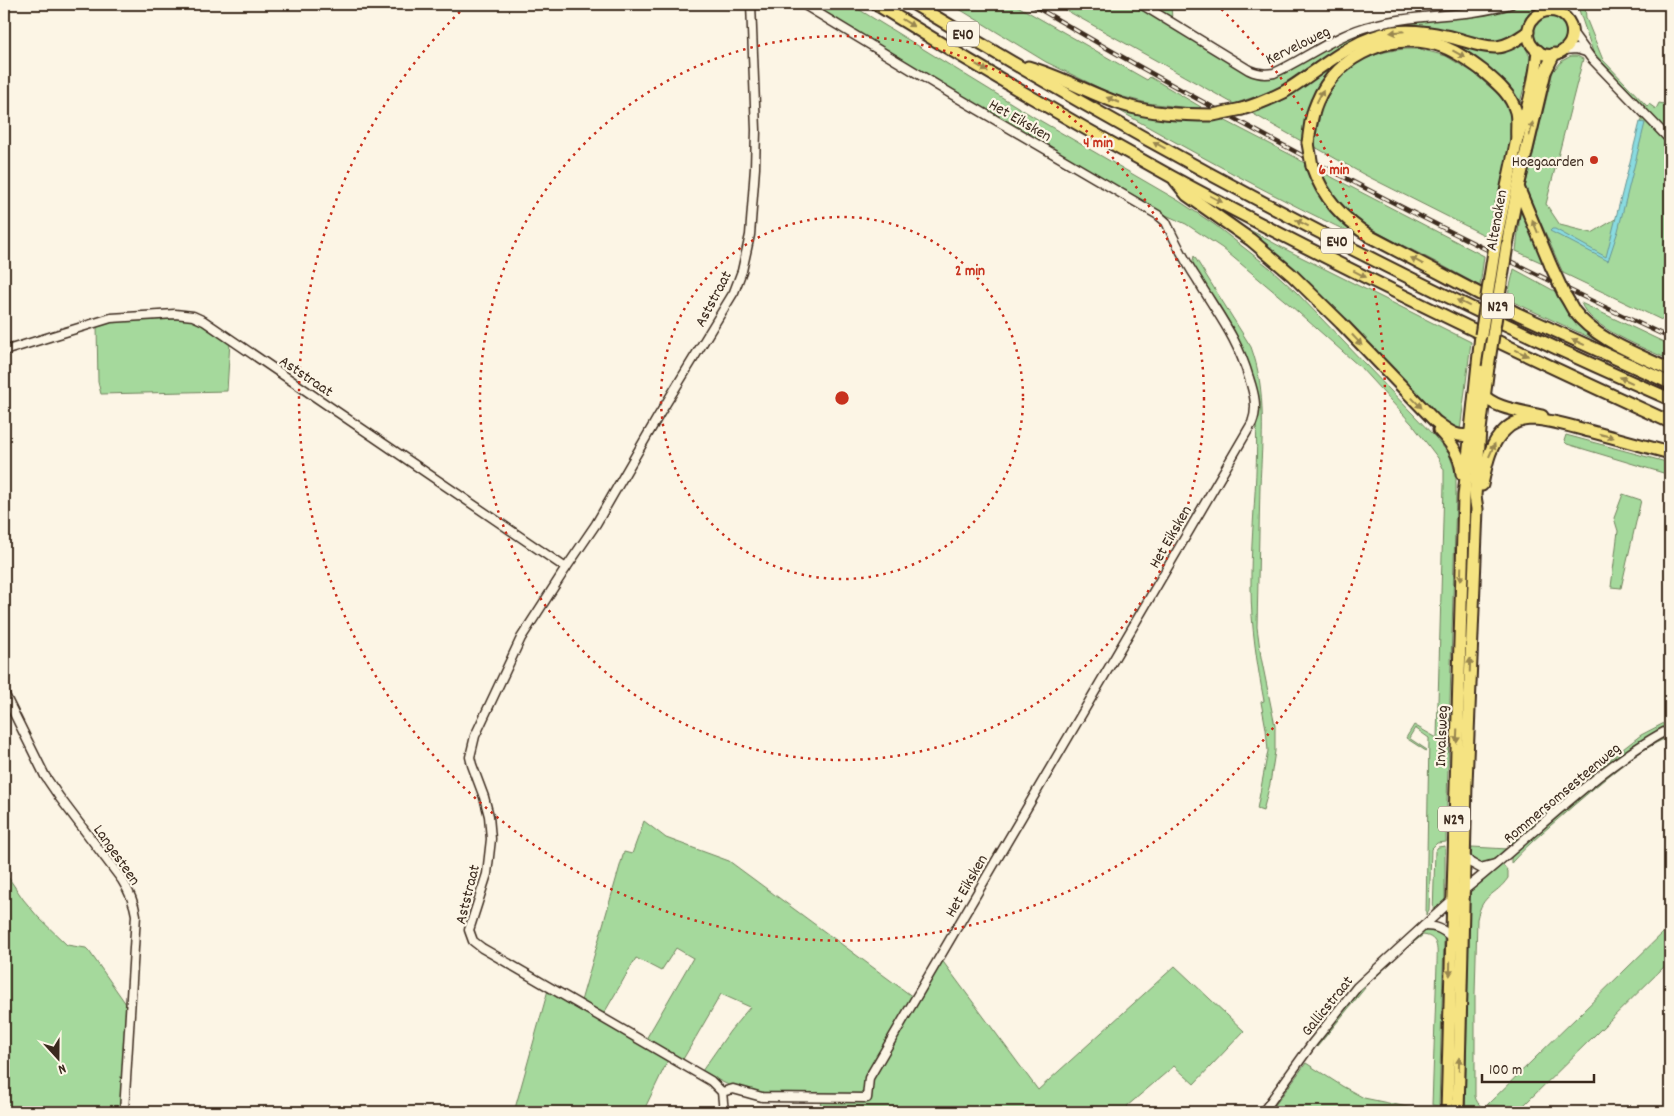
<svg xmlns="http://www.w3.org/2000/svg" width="1674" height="1116" font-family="Dekko,sans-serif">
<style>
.green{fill:#a5d99c;stroke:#70825d}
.water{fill:#89dbe0;stroke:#6a9492}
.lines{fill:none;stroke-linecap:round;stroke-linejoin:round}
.stream{stroke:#6a9492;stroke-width:2.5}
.minor-casing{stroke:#3b2a1e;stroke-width:11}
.major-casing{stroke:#3b2a1e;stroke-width:14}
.highway-casing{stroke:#3b2a1e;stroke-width:15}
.minor{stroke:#fcf5e5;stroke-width:8}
.major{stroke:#f5e382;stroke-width:10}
.highway{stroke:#f5e382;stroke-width:11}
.rail-casing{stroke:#3b2a1e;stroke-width:4.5}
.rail{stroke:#fcf5e5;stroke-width:2.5;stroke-dasharray:8;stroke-linecap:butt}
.highway-bridge-casing{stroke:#3b2a1e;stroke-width:15;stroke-linecap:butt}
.highway-bridge{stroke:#f5e382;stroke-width:11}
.oneway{fill:#988650}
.ring{fill:none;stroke:#c8321e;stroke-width:2.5;stroke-dasharray:2.5 5}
.poi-dot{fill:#c8321e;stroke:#fcf5e5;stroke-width:2}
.labels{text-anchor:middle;stroke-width:4.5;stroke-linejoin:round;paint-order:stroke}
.shield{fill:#fcf5e5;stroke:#75675a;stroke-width:1}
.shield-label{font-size:15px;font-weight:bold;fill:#3b2a1e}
.street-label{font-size:16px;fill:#3b2a1e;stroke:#fcf5e5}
.poi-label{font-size:16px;fill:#3b2a1e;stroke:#fcf5e5;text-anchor:end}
.centre{fill:#c8321e;stroke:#fcf5e5;stroke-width:2.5}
.ring-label{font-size:15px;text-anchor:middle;font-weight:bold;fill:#c8321e;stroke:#fcf5e5;stroke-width:4.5;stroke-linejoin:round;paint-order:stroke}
</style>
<rect width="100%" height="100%" fill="#fcf5e5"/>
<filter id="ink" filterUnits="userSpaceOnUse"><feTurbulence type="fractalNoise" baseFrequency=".02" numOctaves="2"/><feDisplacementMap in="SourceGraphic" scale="10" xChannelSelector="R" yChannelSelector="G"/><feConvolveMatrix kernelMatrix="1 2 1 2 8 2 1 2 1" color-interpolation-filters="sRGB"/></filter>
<g filter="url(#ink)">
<g class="green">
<path d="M807,4h43l184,113 145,84 36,24 55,43 26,24 140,146 13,16 3,8 4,14v19l-10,340v7l-9,1 -6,6 -2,61 -3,5 3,-177 -14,-10 -6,10 18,12 -1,1 -20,-13 8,-13 23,13 7,-253v-15l-6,-12 -26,-34 -52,-57 -70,-62 -68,-57 -36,-24 -27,-12 -141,-82z"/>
<path d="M951,4h63l133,76 3,-3 51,30 -3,2 -51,-6 -35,-9 -66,-32z"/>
<path d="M1055,4h82l123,73 110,-49 147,-24h25c-19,12 -13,10 -22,29l-21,9 -55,-13 -23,-3 -19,-1 -30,5 -25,11 -73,49 -40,14z"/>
<path d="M1157,4h14l1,16 -14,-9z"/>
<path d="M1577,4h8l1,14 17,42 44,46 2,-2 7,5 3,-6 11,2v30l-77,-83z"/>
<circle cx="1551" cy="33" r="17"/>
<path d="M1411,35c36,3 79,27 112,7l7,15v8l-12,45c-7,-20 -20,-31 -36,-43 -45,-37 -109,-41 -150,5 -7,8 -13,16 -18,25 -6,14 -8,29 -11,45l-55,-31c62,-18 95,-75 163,-76z"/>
<path d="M1405,49h15l26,7 28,17 26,23 11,13 2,18 -15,74h-3l-7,36 -125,-63 -48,-27c3,-56 33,-94 90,-98z"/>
<path d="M1571,56h6l6,3 -37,145 14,21 32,8 25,-15 26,-102 27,28v180l-107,-51 -38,-86 28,-116 9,-10z"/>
<path d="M1099,99l121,19 75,39 11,7c14,42 29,54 64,78 -93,-43 -182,-92 -271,-143z"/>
<path d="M1322,172l162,84 -4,30c-19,-10 -38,-21 -58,-31 -41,-21 -82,-36 -100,-83z"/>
<path d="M1521,205l26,60 -31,-14z"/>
<path d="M1248,230h2l33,18 188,94 -11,89 -11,-2 -201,-196z"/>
<path d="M1194,256l57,91c16,43 11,93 9,139 -1,47 -2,94 -3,141l4,30 14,69v25l-5,33 -7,27 -6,-2 11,-58 -2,-22 -5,-27 3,-1c-7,-37 -13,-75 -13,-113 -1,-74 15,-151 -3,-224 -8,-31 -38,-72 -56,-99z"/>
<path d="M1514,269l46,25 61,58 -114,-53z"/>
<path d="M1581,303l89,42v15c-24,-11 -80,-32 -89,-57z"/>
<path d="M180,319c21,0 32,11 50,22l-3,50 -126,3 -3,-12 -1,-56 16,-5z"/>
<path d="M1566,435l104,28v12l-103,-31 -3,-3z"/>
<path d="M1623,494l18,6 -20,88 -10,-1 7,-56 -4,-13z"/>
<path d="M1670,720v5l-24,13 -57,40 -1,-2 53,-41z"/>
<path d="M1670,732v4c-36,16 -66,44 -96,69 -21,19 -43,36 -62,57l-1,2v-9l103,-88 21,-16z"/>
<path d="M1580,782l2,2 -70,61 -1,-3z"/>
<path d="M644,821l22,17 63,23 184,136 -51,97 -3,2c-37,-1 -83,3 -118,-7 -14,-3 -26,-11 -39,-18l28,-40 20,-24 -29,-13 -39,67 -36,-22 47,-81 -17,-10 -15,23 -25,-13 -33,57 -22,-14 43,-149 8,2z"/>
<path d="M1445,846v54l-1,3 -11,11 2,-63 3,-4z"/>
<path d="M1472,847l36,2c-11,9 -25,23 -37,8z"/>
<path d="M1502,864l6,7v7c-13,19 -25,14 -31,41l-2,75v102c4,20 32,13 46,16h-56l5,-220 3,-4z"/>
<path d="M4,871l19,28 15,18 29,28 19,3 3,3 37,53 -5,108h-117z"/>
<path d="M1670,926v35l-148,146 -35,-2z"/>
<path d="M1427,929h5l10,5 2,5 -5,167 -7,-1 5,-141c0,-13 3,-27 -14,-29l-18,14 -30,29 -1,-5z"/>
<path d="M941,959l97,131 137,-124 69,65 -50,53 -20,-18 -47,40 6,6h-308l-7,-13 51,1 2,-20z"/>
<path d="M1362,987l3,1 -48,59 -2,-2z"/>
<path d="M548,990l120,70 -25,52h-129z"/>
<path d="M1306,1063l36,23 22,12 53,11 -2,3h-145z"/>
</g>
<path class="water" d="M1640,122l5,1 -27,108 -10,30 -58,-30 2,-2h3l51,28z"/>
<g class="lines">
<g class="stream">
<path d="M1423,1111l6,1"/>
<path d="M1410,1112l2,-4 6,2"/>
<path d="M1589,1112h8"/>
<path d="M1601,1112l69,-1"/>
</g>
<g class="minor-casing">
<g id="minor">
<path d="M1141,4l108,66c8,4 15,5 25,3 33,-15 64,-40 100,-48 45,-12 92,-7 137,-21"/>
<path d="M1572,32l19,26 79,82"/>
<path d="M1563,50l13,-1 10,3"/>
<path d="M4,351l107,-33 64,-4 18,2 11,5 362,247"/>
<path d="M4,693l41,83 15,22 62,82c7,11 12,22 14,35l-12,197"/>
<path d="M1464,856l7,7 9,5 15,-4"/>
<path d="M1463,891c51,-40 97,-86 149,-125 19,-14 37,-27 58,-37"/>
<path d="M1424,926c12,0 19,3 27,11"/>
<path d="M722,1092l11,-3 29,8 105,1 2,-20 383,-655c6,-15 2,-30 -3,-45 -12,-41 -31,-63 -52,-99 -12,-18 -22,-38 -31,-57l-8,-7 -205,-120 -150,-91"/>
<path d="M724,1112l-2,-20 -11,-11 -229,-133 -9,-7 -4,-11 18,-56 4,-35 -2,-23 -5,-19 -12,-32 -2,-8 5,-21 46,-98 45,-70 30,-44 63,-109 75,-123 8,-21 8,-36 5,-67 1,-38 -5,-126"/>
<path d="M1263,1112l48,-67 46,-58 95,-87"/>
</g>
</g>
<g class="major-casing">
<circle id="major" cx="1550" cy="33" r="22"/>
</g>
<g class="highway-casing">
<g id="highway">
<path d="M876,4c97,60 196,118 296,173 163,88 330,168 498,245"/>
<path d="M914,4c243,147 495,282 756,395"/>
<path d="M1028,67c32,9 61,26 93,37 30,10 61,11 92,11"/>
<path d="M1242,109c14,-4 28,-10 42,-17 35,-21 66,-53 109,-60 16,-2 36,0 53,4 17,3 34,12 51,11 12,-1 22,-9 31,-15"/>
<path d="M1308,143c2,-15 3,-28 9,-41 20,-49 79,-73 127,-55 15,6 27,15 39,24 14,12 28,23 33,41 2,9 0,18 1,27"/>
<path d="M1312,166c11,32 31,53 59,71l147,77 152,69"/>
<path d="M1175,180l12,15 64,45 41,35 49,48 94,98c13,10 23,19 41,12"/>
<path d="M1518,187l33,79"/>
<path d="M1496,239l21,-100c11,-27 18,-59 21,-88"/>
<path d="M1507,245l11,-58 27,-115 9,-18"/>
<path d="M1564,294c4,6 7,12 10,17 23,30 64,43 96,59"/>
<path d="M1481,393c13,16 41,18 61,23"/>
<path d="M1439,430c12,13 22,25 23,44"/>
<path d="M1482,485c4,-19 7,-41 23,-55 7,-7 18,-11 28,-11 20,1 40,8 60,13 26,7 51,14 77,21"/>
<path d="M1447,1112l17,-616 17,-161"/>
<path d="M1458,1112l8,-328 11,-275 -2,-13 5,-66 8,-63"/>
</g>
</g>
<use href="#minor" class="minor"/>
<use href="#major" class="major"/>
<use href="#highway" class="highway"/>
<g class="rail-casing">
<path id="rail" d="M1031,4c206,122 422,232 639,334"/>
</g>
<use href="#rail" class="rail"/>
<g class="highway-bridge-casing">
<g id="highway-bridge">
<path d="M1213,115l29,-6"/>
<path d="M1308,143l4,23"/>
<path d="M1551,266l13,28"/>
<path d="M1481,335l15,-96"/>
<path d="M1488,367l19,-122"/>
</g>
</g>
<use href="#highway-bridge" class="highway-bridge"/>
</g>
<defs><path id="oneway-solid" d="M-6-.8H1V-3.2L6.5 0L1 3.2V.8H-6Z" transform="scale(1.25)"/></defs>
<g class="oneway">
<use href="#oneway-solid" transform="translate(908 23) rotate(32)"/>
<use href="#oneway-solid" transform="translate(1397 32) rotate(175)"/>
<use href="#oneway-solid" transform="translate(1459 54) rotate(29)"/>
<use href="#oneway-solid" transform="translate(982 68) rotate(31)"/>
<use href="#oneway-solid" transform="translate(1320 96) rotate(-63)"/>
<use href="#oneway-solid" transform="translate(1113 100) rotate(-158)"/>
<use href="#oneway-solid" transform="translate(1531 129) rotate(-76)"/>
<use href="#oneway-solid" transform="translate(1159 145) rotate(-151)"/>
<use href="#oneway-solid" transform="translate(1216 199) rotate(28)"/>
<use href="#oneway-solid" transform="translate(1302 223) rotate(-153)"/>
<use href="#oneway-solid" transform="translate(1535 226) rotate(-113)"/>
<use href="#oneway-solid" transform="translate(1417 261) rotate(-152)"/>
<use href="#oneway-solid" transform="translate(1360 274) rotate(27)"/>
<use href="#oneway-solid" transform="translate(1463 303) rotate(-154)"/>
<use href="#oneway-solid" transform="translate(1357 340) rotate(47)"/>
<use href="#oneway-solid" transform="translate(1578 342) rotate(-155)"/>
<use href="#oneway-solid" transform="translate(1522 353) rotate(26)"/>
<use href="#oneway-solid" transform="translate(1626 380) rotate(-155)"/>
<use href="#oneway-solid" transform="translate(1417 403) rotate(46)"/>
<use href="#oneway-solid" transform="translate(1607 436) rotate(15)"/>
<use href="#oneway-solid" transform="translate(1492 450) rotate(-66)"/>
<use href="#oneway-solid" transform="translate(1461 574) rotate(92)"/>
<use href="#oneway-solid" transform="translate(1470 665) rotate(-88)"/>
<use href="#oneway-solid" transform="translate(1457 736) rotate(92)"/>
<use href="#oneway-solid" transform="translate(1450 969) rotate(91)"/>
<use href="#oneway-solid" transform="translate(1459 1064) rotate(-89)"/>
</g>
</g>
<g class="ring">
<circle cx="842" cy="398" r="181"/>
<circle cx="842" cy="398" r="362"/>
<path d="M1216 4A543 543 0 1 1 468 4"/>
</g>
<circle class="poi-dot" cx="1594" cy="160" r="5"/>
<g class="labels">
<g class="shield">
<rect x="947" y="21.5" width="32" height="25" rx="4"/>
<rect x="1321" y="228.5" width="32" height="25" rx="4"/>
<rect x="1482" y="293.5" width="32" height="25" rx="4"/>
<rect x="1438" y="806.5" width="32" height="25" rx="4"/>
</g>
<g class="shield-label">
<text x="963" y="39">E40</text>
<text x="1337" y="246">E40</text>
<text x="1498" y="311">N29</text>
<text x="1454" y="824">N29</text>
</g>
<g class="street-label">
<text transform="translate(1297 44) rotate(-26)" y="6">Kerveloweg</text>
<text transform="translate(1021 119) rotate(30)" y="6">Het Eiksken</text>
<text transform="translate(1495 220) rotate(-80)" y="6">Altenaken</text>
<text transform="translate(712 298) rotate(-62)" y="6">Aststraat</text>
<text transform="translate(307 375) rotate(34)" y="6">Aststraat</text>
<text transform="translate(1169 536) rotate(-60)" y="6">Het Eiksken</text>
<text transform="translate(1440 736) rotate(-88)" y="6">Invalsweg</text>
<text transform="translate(1561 792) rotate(-40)" y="6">Rommersomsesteenweg</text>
<text transform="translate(118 854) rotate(55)" y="6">Langesteen</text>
<text transform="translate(965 885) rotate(-60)" y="6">Het Eiksken</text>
<text transform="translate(466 894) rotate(-76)" y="6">Aststraat</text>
<text transform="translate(1326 1005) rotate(-51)" y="6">Gallicstraat</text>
</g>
<g class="poi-label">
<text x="1584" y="166">Hoegaarden</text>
</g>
</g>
<circle cx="842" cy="398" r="8" class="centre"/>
<g class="ring-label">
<text x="1098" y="147">4 min</text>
<text x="1334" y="174">6 min</text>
<text x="970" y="275">2 min</text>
</g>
<rect width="1674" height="1116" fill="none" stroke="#fcf5e5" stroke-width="20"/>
<rect x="10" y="10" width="1654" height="1096" fill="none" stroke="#3b2a1e" stroke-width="2" filter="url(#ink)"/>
<g transform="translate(58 1058) rotate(159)" stroke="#fcf5e5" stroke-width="4" paint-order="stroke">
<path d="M0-4L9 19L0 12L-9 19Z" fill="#3b2a1e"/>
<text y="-8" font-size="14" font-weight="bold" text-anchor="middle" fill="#3b2a1e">N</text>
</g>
<path d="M1482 1074v8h112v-8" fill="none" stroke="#3b2a1e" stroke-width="2.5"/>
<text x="1489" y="1074" font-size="15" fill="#3b2a1e" stroke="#fcf5e5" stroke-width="4" paint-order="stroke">100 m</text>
</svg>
